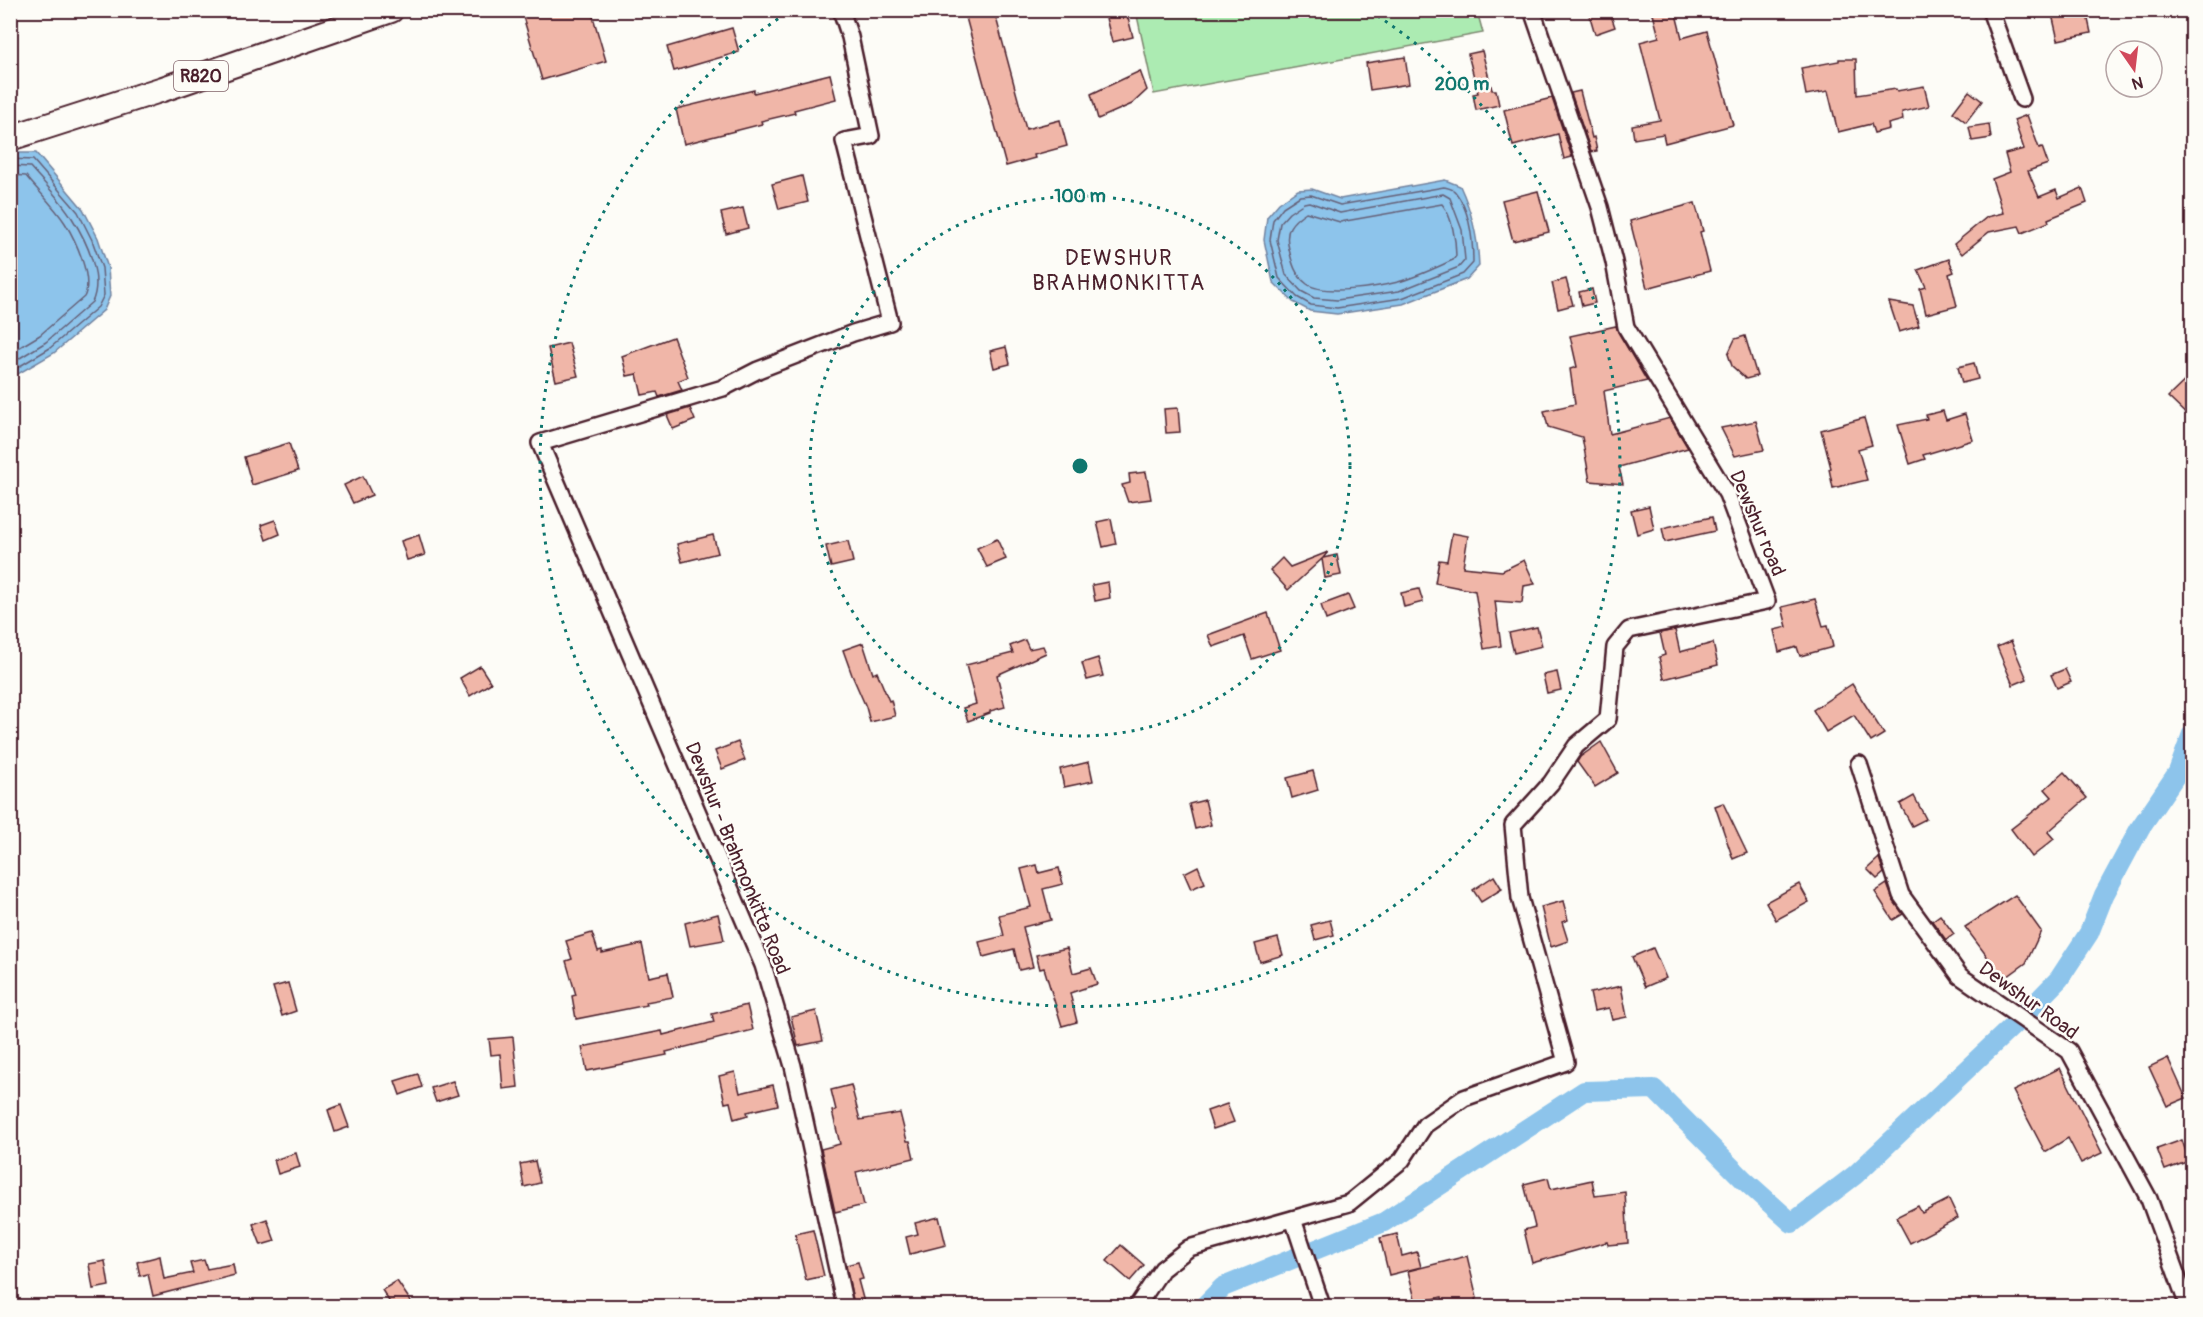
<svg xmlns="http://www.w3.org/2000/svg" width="2203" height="1317" font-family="Pangolin,sans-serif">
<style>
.green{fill:#acebb2;stroke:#7b856e;stroke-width:1.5}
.water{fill:#8dc4eb;stroke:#72829e;stroke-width:1.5}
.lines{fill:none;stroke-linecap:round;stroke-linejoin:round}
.shore{stroke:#656178;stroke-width:1.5}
.canal{stroke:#8dc4eb;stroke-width:20}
.building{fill:#f0b6a8;stroke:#4a1f2b;stroke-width:1.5}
.minor-casing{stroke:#4a1f2b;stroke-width:20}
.primary-casing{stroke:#4a1f2b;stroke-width:28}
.minor{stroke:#fdfcf7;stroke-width:15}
.primary{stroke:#fdfcf7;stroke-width:24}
.ring{fill:none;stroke:#0f766e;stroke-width:3;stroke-dasharray:3 6}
.labels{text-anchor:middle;stroke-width:5;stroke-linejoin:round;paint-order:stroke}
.shield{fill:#fdfcf7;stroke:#806168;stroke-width:1.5}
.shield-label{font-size:18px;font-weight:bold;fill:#4a1f2b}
.street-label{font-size:20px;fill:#4a1f2b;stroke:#fdfcf7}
.quarter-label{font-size:22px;letter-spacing:1.5px;fill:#4a1f2b;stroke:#fdfcf7}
.centre{fill:#0f766e;stroke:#fdfcf7;stroke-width:3}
.ring-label{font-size:18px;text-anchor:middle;font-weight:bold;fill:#0f766e;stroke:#fdfcf7;stroke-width:5;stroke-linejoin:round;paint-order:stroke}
</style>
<rect width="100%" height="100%" fill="#fdfcf7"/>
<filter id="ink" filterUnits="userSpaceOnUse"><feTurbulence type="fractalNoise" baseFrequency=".0167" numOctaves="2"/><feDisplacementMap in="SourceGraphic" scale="12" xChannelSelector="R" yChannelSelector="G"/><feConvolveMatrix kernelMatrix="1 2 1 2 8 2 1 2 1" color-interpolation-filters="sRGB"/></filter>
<g filter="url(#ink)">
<path class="green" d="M1136,11h341l6,22 -329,61z"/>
<g class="water">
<path d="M11,153h25l47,56 15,29 10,30 2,28 -6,14 -50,43 -43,25z"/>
<path d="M1445,180l15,6c12,26 18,52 19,80l-12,13 -64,25 -66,10 -27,-3 -17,-9 -20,-20 -9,-42 3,-23 12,-14 19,-13 14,-1 28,10z"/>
</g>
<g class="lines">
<g class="shore">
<path d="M10,159l23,1 45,52 14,28 10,28 2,27 -6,12 -48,41 -40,24"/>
<path d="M10,166l20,1c14,16 31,33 42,51 14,22 32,59 20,84l-46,40 -36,22"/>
<path d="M10,175l16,1c12,15 28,30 39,47 10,16 29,56 19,74l-44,38 -30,18"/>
<path d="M1444,187c4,1 10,2 12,6 14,18 17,49 17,70l-10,11 -61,24 -65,10 -26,-3 -14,-8 -18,-19 -9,-38 3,-20 10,-13 17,-11 11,-1 29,10z"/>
<path d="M1443,194l7,4 12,32 3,30 -6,7 -60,24 -62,9 -23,-2 -13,-7 -15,-16 -9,-35 3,-17 9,-10 15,-10 5,-1 31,11z"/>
<path d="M1442,204c10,12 14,36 14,52l-3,4c-18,8 -36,17 -55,22 -20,5 -74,14 -91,2 -12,-9 -15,-21 -18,-35 -5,-19 2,-27 17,-37l34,10z"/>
</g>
<path class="canal" d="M1204,1306l19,-19 161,-65 200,-131 70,-2 90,91 48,43 63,-48 165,-156 39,-40 30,-46 15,-38 36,-67 38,-56 14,-38"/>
</g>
<g class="building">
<path d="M521,10h70l15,51 -64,19z"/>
<path d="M964,10h30l32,119 34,-9 7,26 -33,9 1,3 -29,8z"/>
<path d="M1104,10h22l7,27 -21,5z"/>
<path d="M1588,10h21l6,17 -20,7z"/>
<path d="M1652,10h23l7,28 25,-7 26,94 -68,18 -2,-9 -29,5 -2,-14 28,-5 -20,-78 19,-5z"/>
<path d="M2051,10h35l5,23 -33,7z"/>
<path d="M732,28l7,24 -65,19 -7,-24z"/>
<path d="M1482,51l10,39h4l3,15 -23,5 -3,-16 5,-1 -10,-39z"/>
<path d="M1405,57l4,27 -39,6 -4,-27z"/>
<path d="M1839,59h17l1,36 39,-6 1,2 27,-5 5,20 -27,6 1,8 -15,4 1,5 -15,4 -3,-9 -33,8 -10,-41 -22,4 -5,-27 38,-7z"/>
<path d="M1140,71l7,19 -15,14 -34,15 -7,-25z"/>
<path d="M830,74l6,25 -42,11 1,3 -34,8 1,3 -78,20 -8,-35 78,-19v3z"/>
<path d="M1580,91l12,47 2,-1 3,14 -6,1 -20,-59z"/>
<path d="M1969,91l13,10 -16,21 -13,-10z"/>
<path d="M1552,98l20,59 -8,2 -6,-25 -45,12 -9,-36z"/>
<path d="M2027,115l12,33 3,-1 6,17 -20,7 11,26 17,-7 3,8 23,-10 5,15 -39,16 1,3 -27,11 -3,-7 -30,6 -27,22 -8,-10 33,-27 16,-4 -11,-34 18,-7 -5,-18 19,-5 -10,-29z"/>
<path d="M1989,124l2,14 -19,3 -3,-14z"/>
<path d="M802,176l6,26 -29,7 -7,-25z"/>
<path d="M1538,191l11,41 -36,9 -11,-41z"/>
<path d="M1695,203l8,28 -3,1 10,39 -63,17 -17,-67z"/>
<path d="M743,208l5,20 -22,6 -5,-21z"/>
<path d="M1949,259l5,13 -5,2 8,32 -31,8 -6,-25 6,-2 -8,-17z"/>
<path d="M1566,279l7,26 -15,4 -6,-26z"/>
<path d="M1592,289l3,14 -13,3 -3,-14z"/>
<path d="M1889,302l24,4 6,20 -20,6z"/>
<path d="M1616,326l2,6 29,49 -43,10 6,43 60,-16 18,30 -69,19 4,17 -33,-3 -8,-44 -34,-10 -4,-16 31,-7 -5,-35 7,-2 -7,-31z"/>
<path d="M1745,336l12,40 -11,3 -14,-13 -4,-12 7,-15z"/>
<path d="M673,337l15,40 -10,4 4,9 -23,7 -2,-5 -15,3 -5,-21 -10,2 -5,-20z"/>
<path d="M569,343l9,33 -22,5 -8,-33z"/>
<path d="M1006,347l4,17 -16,4 -4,-17z"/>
<path d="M1974,363l4,16 -16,4 -4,-16z"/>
<path d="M2193,373v48l-25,-24z"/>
<path d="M690,408l5,12 -22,9 -6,-14z"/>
<path d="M1178,408l2,24 -14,1 -2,-24z"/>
<path d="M1943,411l3,9 19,-6 8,26 -50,15 2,4 -15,5 -12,-39 29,-6 -1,-4z"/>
<path d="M1864,418l8,27 -14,4 9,31 -34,8 -4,-19 2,-1 -10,-38z"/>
<path d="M1756,421l8,29 -29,6 -14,-28z"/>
<path d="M289,443l9,28 -46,14 -8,-28z"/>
<path d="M1146,472l5,27 -23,3 -6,-17 8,-2 -1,-9z"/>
<path d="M363,476l9,19 -19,8 -9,-18z"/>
<path d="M1649,506l5,23 -17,5 -6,-24z"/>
<path d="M1712,517l3,14 -50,11 -3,-14z"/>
<path d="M1111,519l5,25 -13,3 -6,-25z"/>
<path d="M275,520l5,14 -14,6 -5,-15z"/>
<path d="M1452,533l16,3 -5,31 39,4 22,-11 11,24 -11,2 -2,17 -27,-2 6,45 -17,3 -9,-58 -40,-8 4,-23 8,1z"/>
<path d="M419,535l6,20 -18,5 -6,-19z"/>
<path d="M713,535l5,18 -36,9 -5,-18z"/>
<path d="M997,539l9,20 -19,8 -10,-19z"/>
<path d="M848,541l5,21 -22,5 -5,-21z"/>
<path d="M1328,552l-5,6 14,-3 4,20 -16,3 -3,-19 -34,31 -18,-20 12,-12 8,9z"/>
<path d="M1108,582l2,16 -15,3 -3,-16z"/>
<path d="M1419,589l4,13 -19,5 -3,-14z"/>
<path d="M1348,595l6,14 -28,11 -5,-15z"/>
<path d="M1815,599l8,27 5,-1 5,22 -33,9 -3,-9 -18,5 -5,-22 13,-3 -5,-20z"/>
<path d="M1268,613l12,37 -28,9 -8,-23 -31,11 -5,-12z"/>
<path d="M1537,627l5,19 -28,7 -5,-20z"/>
<path d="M1675,630l5,22 33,-9 5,22 -54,14 -5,-22 6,-2 -5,-22z"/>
<path d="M1025,640l4,9 14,-3 3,7 -49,22 8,32 -15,4v2l-22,8 -5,-13 13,-4 -10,-39 47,-12 -3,-7z"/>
<path d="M2011,641l16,38 -14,6 -16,-38z"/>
<path d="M863,643l10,31 4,-2 12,29 2,-1 4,16 -25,6 -4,-15 -14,-32 -9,-25z"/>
<path d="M1098,658l5,18 -16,4 -5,-17z"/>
<path d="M480,666l11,17 -21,13 -10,-18z"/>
<path d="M2065,669l6,13 -14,6 -6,-13z"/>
<path d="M1557,672l4,18 -14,3 -4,-18z"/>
<path d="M1852,684l32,50 -13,8 -17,-27 -28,17 -13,-22z"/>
<path d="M738,742l7,18 -23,9 -7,-18z"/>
<path d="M1601,742l17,31 -23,14 -18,-25 3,-5z"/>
<path d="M1089,762l4,19 -29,6 -4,-18z"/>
<path d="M1313,771l5,19 -26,8 -5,-20z"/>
<path d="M2064,772l23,26 -39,34 6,7 -22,18 -21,-28 41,-32 -7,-8z"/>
<path d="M1914,796l12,23 -14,7 -12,-22z"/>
<path d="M1205,800l6,25 -16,4 -6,-25z"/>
<path d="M1723,803l24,50 -14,6 -18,-53z"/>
<path d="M1879,858l5,15 -7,6 -10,-10z"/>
<path d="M1037,865l2,8 20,-5 4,16 -20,5 8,31 -28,7 10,40 -14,3 -5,-21 -31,8 -4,-15 25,-6 -5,-21 32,-8 -10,-38z"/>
<path d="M1198,866l7,17 -14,6 -7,-16z"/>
<path d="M1494,876l8,13 -21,13 -8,-12z"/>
<path d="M1799,884l10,18 -33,18 -10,-18z"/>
<path d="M1887,884l6,16 10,14 -10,6 -18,-28z"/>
<path d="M2015,895l26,36 -15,32 -22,16 -39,-52z"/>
<path d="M1563,901l5,19 -6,2 6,19 -17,6 -10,-40z"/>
<path d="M718,914l6,26 -34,6 -5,-23z"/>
<path d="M1940,915l14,19 -8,6 -14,-19z"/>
<path d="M1330,920l4,15 -19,5 -4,-15z"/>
<path d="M592,933l6,18 4,-1v3l40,-9 7,33 19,-4 5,24 -27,5 1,3 -71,14 -4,-23 4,-1 -10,-34 6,-2 -6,-18z"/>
<path d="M1278,938l5,17 -23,7 -5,-18z"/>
<path d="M1067,948l6,25 18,-5 6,16 -27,9 7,29 -15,4 -18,-58 -4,1 -4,-14z"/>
<path d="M1653,948l13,30 -21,9 -13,-30z"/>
<path d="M288,983l8,28 -14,5 -9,-29z"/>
<path d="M1621,986l6,31 -15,3 -3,-12 -15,3 -4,-18z"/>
<path d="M747,1005l6,25 -87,22 1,3 -80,16 -5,-24 80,-16 1,4 51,-13 -2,-8z"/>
<path d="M816,1011l7,30 -25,5 -7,-29z"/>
<path d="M513,1037l5,50 -15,2 -3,-35 -9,1 -2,-16z"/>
<path d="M2168,1058l18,40 -19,8 -18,-39z"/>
<path d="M2060,1068l42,85 -21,10 -13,-25 -23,14 -32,-61z"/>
<path d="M735,1072l5,21 33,-8 5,20 -31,7 1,3 -14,4 -4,-17 -5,1 -6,-27z"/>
<path d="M418,1074l4,13 -22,8 -5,-14z"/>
<path d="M453,1081l5,14 -22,7 -5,-14z"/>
<path d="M851,1085l9,35 40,-7 7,28h3l4,17 -58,14 8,33 -29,7 -14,-63 19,-5 -8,-33 4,-1 -5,-20z"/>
<path d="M1227,1104l7,18 -21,7 -6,-18z"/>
<path d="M341,1105l8,22 -14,5 -7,-22z"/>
<path d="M2182,1140l7,21 -24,9 -8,-21z"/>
<path d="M296,1153l4,14 -22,7 -4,-14z"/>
<path d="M535,1161l5,22 -16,4 -4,-23z"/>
<path d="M1548,1178l3,11 41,-9 3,16 30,-4 3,51 -20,2 -1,-3 -75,21 -8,-33 11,-3 -11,-43z"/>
<path d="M1949,1199l9,19 -48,25 -14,-26 22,-11 4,7z"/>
<path d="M939,1217l7,28 -36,9 -4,-17 12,-3 -3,-11z"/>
<path d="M267,1219l8,22 -14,4 -8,-21z"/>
<path d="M813,1230l11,46 -18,4 -11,-46z"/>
<path d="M1397,1234l5,22 15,-4 4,15 -32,8 -9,-37z"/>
<path d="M1121,1245l23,20 -14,16 -23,-20z"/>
<path d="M160,1256l4,23 29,-6 -3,-10 14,-3 3,9 26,-5 2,11 -82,21 -5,-22 -8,2 -3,-14z"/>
<path d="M1467,1256l10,42 -2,1 2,7h-33l-2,-9 -26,6 -8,-32z"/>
<path d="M105,1261l4,25 -16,3 -4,-25z"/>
<path d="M858,1262l5,17 -5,1 7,26h-11l-8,-41z"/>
<path d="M397,1281l17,25h-22l-10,-16z"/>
</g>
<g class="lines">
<g class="minor-casing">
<g id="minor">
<path d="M841,10l9,27 21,99 -27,5 46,181 -37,11 -95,37 -35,18 -183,55 223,522 30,101 52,240"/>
<path d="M1990,10l32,89"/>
<path d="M1859,764l42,131 59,81 109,75 80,148 39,107"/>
<path d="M1293,1219l29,87"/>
<path d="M1137,1306l25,-37 27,-21 160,-45 53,-43 23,-35 39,-27 102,-36 -46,-164 -7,-73 38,-42 25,-37 32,-27 7,-72 14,-17 138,-29 -40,-107 -101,-167 -12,-65 -14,-55 -68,-197"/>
</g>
</g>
<g class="primary-casing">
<path id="primary" d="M10,138l153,-49 228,-79"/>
</g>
<use href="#minor" class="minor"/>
<use href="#primary" class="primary"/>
</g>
</g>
<g class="ring">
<circle cx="1080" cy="466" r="270"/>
<path d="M1370 11A540 540 0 1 1 790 11"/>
</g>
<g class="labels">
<rect class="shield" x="174" y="61" width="54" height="30" rx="4.5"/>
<g class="shield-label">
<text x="201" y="82">R820</text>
</g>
<g class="street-label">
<text transform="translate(1758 523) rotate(67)" y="7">Dewshur road</text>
<text transform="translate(738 858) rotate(68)" y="7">Dewshur - Brahmonkitta Road</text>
<text transform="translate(2029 1000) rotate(36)" y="7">Dewshur Road</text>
</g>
<g class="quarter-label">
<text x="1119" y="265">DEWSHUR<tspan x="1119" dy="25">BRAHMONKITTA</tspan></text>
</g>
</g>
<circle cx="1080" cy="466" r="9" class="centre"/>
<g class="ring-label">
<text x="1462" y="90">200 m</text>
<text x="1080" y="202">100 m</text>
</g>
<rect width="2203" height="1317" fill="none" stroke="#fdfcf7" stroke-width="36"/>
<rect x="18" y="18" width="2167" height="1281" fill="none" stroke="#4a1f2b" stroke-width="2" filter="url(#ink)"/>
<g transform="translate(2134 69) rotate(166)"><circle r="28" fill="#fdfcf7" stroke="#b5a4a5" stroke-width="1.5"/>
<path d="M0-4.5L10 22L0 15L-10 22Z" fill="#d1495b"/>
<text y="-9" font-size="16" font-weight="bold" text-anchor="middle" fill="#4a1f2b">N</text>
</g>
</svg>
